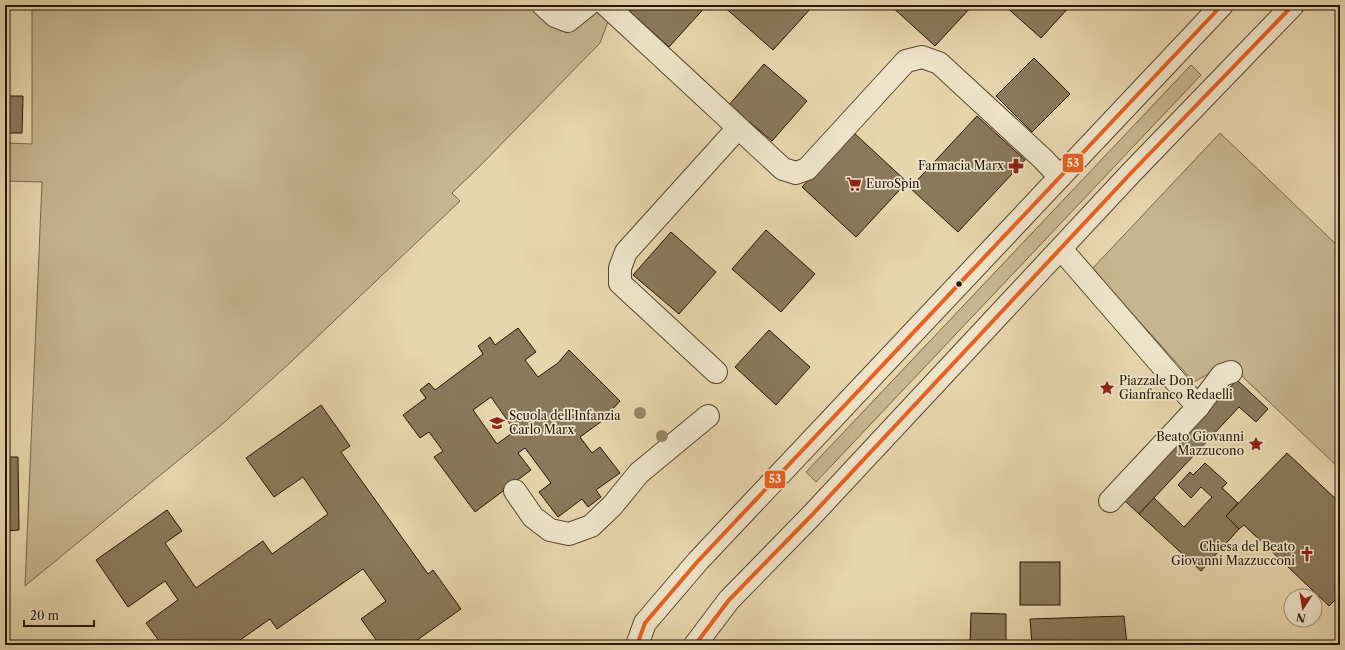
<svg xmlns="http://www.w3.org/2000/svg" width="1345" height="650" font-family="'Libre Caslon Text',serif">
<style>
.green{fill:#c6b58f;stroke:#76664a}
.building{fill:#8a795b;stroke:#261604;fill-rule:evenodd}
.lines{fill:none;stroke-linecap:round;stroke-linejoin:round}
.minor-casing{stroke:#56462e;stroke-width:24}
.minor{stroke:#efe4c9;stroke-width:22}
.bus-1-casing{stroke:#efe4c9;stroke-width:7}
.bus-1{stroke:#e86120;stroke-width:4}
.tree{fill:#978667}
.bus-dot{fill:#261604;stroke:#efe4c9;stroke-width:1.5}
.labels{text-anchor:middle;stroke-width:3.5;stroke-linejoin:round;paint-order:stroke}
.poi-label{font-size:12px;fill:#261604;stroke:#efe4c9;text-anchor:end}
.line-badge{stroke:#efe4c9;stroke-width:1.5}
.badge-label{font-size:11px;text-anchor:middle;font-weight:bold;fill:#fff}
</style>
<rect width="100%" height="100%" fill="#e7d5ac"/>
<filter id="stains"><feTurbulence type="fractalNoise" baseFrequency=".005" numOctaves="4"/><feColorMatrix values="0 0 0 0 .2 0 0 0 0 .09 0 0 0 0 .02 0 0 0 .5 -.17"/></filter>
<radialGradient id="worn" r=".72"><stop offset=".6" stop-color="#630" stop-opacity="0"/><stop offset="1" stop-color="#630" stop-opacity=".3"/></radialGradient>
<g class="green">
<path d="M32,5h586l-6,6 -12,32 -121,124 -27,26 8,8 -168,160 -73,66 -194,159 17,-404 -37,-1v-38l27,1z"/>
<path d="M1191,65l10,10 -385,407 -10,-10z"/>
<path d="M1220,133l120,115v221l-112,-106 -34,19 -102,-113z"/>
</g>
<g class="building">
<path d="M629,5h78l-38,42 -43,-39z"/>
<path d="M722,5h90l1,1 -40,44z"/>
<path d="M890,5h83l-38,41z"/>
<path d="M1004,5h67l-30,33z"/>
<path d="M1034,58l36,36 -38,38 -36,-36z"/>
<path d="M764,64l43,37 -35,40 -43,-36z"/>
<path d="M5,96h18l-1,37h-17z"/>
<path d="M977,116l48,44 -67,72 -48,-44z"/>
<path d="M853,132l54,50 -51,55 -54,-50z"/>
<path d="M766,230l49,44 -34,38 -49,-43z"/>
<path d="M671,232l45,40 -37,42 -46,-39z"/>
<path d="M518,328l18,24 -11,8 13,17 20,-14 11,-13 51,51 -18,20 -22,16 12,16 8,-6 20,26 -24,17 5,7 -13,10 -6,-8 -24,18 -19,-25 12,-9 -26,-35 -7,5 13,17 -56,42 -41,-55 9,-6 -14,-19 -9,6 -17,-23 23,-17 -6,-8 9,-7 6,7 48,-36 -5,-8 12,-9 5,8zM491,397l24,34 -18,13 -24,-34z"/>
<path d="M769,330l41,37 -34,38 -41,-38z"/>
<path d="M1237,380l31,29 -12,13 -17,-15 -100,107 -15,-14z"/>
<path d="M321,405l29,41 -9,6 87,122 5,-4 28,39 -51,36h-30l-19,-26 25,-18 -23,-32 -86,60 -7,-10 -37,26h-71l-16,-22 32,-23 -13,-19 -37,26 -32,-47 71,-50 15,21 -17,12 31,45 67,-47 9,13 56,-40 -25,-37 -29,20 -28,-39z"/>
<path d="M1287,453l53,50v76l-5,5 5,4v7l-11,11 -85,-81 -5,4 -13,-13z"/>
<path d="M5,457h13l1,73 -14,1z"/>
<path d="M1205,463l22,20 -5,5 16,15 -12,13 13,13 -38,42 -62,-57 15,-16 30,29 28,-30 -11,-10 -10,11 -13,-13 12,-13 3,3z"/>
<rect x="5" y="551" width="3" height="65"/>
<rect x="1020" y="562" width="40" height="43"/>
<path d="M971,613l35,1v31h-36z"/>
<path d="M1124,616l3,29h-95l-2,-26z"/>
</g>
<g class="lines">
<g class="minor-casing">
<g id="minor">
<path d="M543,5l12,11 13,5 20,-16"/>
<path d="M606,5l177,164 13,4 11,-4 99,-108 16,-4 17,6 104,96 17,18"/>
<path d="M1061,249l137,158"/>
<path d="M716,372l-96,-89v-15l6,-16 112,-124"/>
<path d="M515,491l18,26 17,13 19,4 22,-8 21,-20 27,-33 69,-57"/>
<path d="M1110,501l88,-94 24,-32 9,-3"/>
<path d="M637,645l8,-22 53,-62 524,-556"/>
<path d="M695,645l34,-45 82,-84 320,-343 162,-168"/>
</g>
</g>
<use href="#minor" class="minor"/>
<g class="bus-1-casing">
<g id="bus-1">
<path d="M637,645l8,-22 53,-62 524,-556"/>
<path d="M695,645l34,-45 82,-84 320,-343 162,-168"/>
</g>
</g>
<use href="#bus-1" class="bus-1"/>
</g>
<g class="tree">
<circle cx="640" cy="413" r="6"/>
<circle cx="662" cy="436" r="6"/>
</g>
<defs>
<g id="pharmacy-bare" transform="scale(1.2)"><path d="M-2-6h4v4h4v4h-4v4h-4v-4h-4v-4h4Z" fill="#8f2418" stroke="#efe4c9" stroke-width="2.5" paint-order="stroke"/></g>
<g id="supermarket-bare" transform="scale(1.2)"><path d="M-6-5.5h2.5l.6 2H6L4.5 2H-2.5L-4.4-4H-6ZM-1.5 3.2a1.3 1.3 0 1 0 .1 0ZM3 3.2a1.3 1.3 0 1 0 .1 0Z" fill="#8f2418" stroke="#efe4c9" stroke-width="2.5" paint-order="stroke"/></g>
<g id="sight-bare" transform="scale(1.2)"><path d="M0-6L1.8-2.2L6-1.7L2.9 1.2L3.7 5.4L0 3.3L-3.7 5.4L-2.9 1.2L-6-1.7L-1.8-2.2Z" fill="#8f2418" stroke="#efe4c9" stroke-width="2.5" paint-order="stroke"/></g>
<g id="school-bare" transform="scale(1.2)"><path d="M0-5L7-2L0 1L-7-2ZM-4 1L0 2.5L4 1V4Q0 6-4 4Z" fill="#8f2418" stroke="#efe4c9" stroke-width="2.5" paint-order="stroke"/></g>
<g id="church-bare" transform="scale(1.2)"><path d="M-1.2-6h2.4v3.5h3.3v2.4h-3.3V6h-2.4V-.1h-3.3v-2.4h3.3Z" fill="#8f2418" stroke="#efe4c9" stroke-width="2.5" paint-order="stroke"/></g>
</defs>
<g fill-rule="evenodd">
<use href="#pharmacy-bare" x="1016" y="166"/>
<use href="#supermarket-bare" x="854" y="184"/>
<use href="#sight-bare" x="1107" y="388"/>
<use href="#school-bare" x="497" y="423"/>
<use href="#sight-bare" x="1256" y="444"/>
<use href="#church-bare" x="1307" y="554"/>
</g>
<circle class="bus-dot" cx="959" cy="284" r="3.5"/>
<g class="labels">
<g class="poi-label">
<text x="1004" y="170">Farmacia Marx</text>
<text x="866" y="188" text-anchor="start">EuroSpin</text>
<text x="1119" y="385" text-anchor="start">Piazzale Don<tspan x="1119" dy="14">Gianfranco Redaelli</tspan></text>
<text x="509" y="420" text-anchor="start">Scuola dell’Infanzia<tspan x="509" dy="14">Carlo Marx</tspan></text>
<text x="1244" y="441">Beato Giovanni<tspan x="1244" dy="14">Mazzucono</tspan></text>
<text x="1295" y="551">Chiesa del Beato<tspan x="1295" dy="14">Giovanni Mazzucconi</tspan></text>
</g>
</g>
<g class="line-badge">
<rect x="1062" y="153" width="22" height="20" rx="4" fill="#e86120"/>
<rect x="764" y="470" width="22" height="19" rx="4" fill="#e86120"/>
</g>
<g class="badge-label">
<text x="1073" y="167">53</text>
<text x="775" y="483">53</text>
</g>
<rect width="1345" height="650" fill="none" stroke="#e7d5ac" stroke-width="20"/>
<rect x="6" y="6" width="1333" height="638" fill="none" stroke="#261604" stroke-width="2"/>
<rect x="10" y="10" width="1325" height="630" fill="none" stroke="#261604"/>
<g transform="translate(1303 608) rotate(192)"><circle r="19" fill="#efe4c9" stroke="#9f927a"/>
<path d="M0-3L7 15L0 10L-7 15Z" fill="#8f2418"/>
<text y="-6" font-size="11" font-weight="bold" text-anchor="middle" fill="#261604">N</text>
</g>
<path d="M24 620v6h70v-6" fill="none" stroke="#261604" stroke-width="2"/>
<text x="30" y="620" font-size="12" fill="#261604" stroke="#efe4c9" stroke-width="3" paint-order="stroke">20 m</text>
<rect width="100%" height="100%" filter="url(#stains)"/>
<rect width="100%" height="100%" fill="url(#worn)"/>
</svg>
